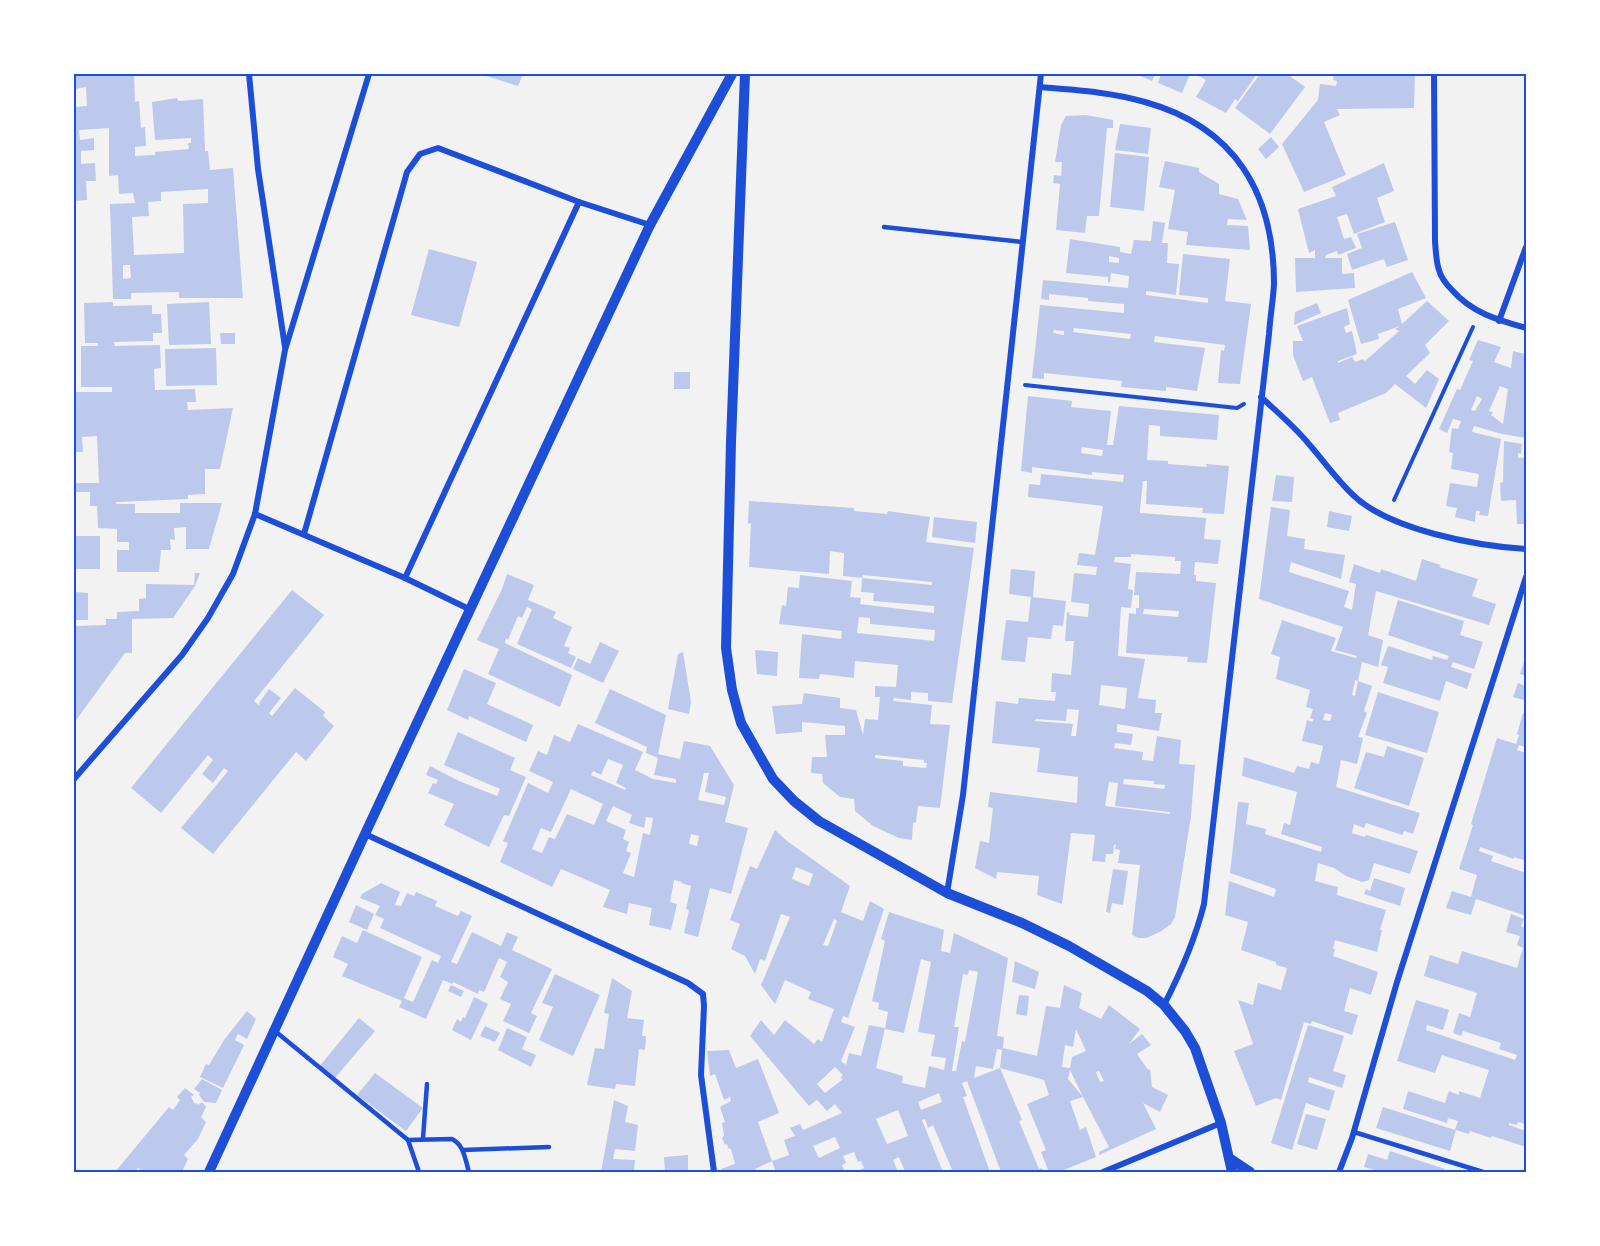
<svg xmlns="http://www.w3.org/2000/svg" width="1600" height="1246" font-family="'Noto Serif',serif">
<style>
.building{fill:#bdc9ec;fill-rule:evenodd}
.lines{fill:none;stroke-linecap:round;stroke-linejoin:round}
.path{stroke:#1d4ed8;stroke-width:4}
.service{stroke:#1d4ed8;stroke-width:4.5}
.minor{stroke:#1d4ed8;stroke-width:6}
.tertiary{stroke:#1d4ed8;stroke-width:10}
.neatline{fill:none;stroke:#1d4ed8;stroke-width:2}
</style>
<rect width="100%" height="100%" fill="#f2f2f2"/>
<g class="building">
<path d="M74,74h60l1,28 4,-1 2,27 4,-1 1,19 -11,1v9l20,-1v-3l34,-3 -1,-6h3v-5l-36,2 -3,-38 25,-4 1,3 25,-2 2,52h3l2,19 23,-2 10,130h-64v-6l-48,1v6h-18l-3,-95 25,-1 -2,-10 -14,1 -1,-19 -9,1v-48l-30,2 1,10 14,-2v12l-13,1v13l14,-1 1,18h-10l1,19 -13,1v-94l13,-1 -1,-19 -11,2zM208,189v14l-25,1 1,49 -50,2 -2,-38 17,-1 -1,-14 13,-1v-9zM123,265h7l1,13 -8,1z"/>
<path d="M480,74h43l-5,12z"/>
<path d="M1136,74h19l-3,7z"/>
<path d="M1161,74h29l-8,19 -24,-10z"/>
<path d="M1195,74h62l-19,27 -3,-2 -9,14 -30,-16 10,-17z"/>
<path d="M1260,74h27l18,13 -35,47 -35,-26z"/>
<path d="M1334,74h81l-1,34 -77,1 3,6 -16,7 22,53 -42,17 -22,-48 36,-44 2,-16 16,2 1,-5 -4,-1z"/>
<path d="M1086,115l27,5v8h-6l-8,88h-12l-2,17 -29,-3 4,-46 -7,-1 1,-8 7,1 1,-14h-7l6,-37 5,-9z"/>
<path d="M1120,124l31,4 -3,26 -33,-4z"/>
<path d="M1271,137l8,10 -13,12 -8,-10z"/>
<path d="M1115,153l34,4 -5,54 -34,-4z"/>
<path d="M1165,161l34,7v4l20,12v10l19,5 9,21 -19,-1 -1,6 21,1 2,24 -64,-5 2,-13 -20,-3 7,-39 -16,-3z"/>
<path d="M1384,163l10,28 -17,7 8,24 -31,12 -7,-20 -10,3 7,22 7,-2 5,11 -18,7 -1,-4 -11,4 -1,3h17v16l12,-1 1,15 -59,4 -1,-34h20v-8l-6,3 -11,-44 38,-13 -4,-9z"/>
<path d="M1153,221l12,2 -3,20h6l-1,20 12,1 -3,31 -30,-4v4l62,8v-5l-29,-3 4,-41 47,5 -5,42 26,3 -11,80 -22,-1 3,-33 3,1 1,-6 -70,-9 -1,6 51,6 -8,43 -31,-4v4l-45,-4 1,-6 -78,-8v6l-12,-1 8,-73 84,8v-9l-36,-3v-3l-39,-4v6l-8,-1 2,-19 85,8 1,-12 -18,-3 -1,10 -2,-1v-5l-42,-4 4,-34 50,8v5l11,2 3,-14 17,1zM1109,256l10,2v5l-10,-1zM1074,328l57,6 -1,5 -57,-7zM1054,330l10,1v4l-11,-2z"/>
<path d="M1395,222l13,38 -21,7 -3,-8 -32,11 -5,-16 15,-6 -5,-14z"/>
<path d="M429,249l48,13 -18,65 -48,-12z"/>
<path d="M1412,272l14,26 -28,11 4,15 25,-23 22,20 -24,24 5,8 -24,23 9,8 12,-14 12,9 -13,29 -31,-24 -9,9 -48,20 2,7 -10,3 -18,-46 -9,4 -10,-26v-14h10l-6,-15 50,-18 3,16 -6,3 2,6 6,-2 5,23 -19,7v2l14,-6 3,5 8,-3 2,2 34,-30 -4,-2 5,-3 -22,8 1,5 -18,5 -13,-44z"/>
<path d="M113,302v4l39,-1v9h9l1,19h-9v8l-39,1 1,4 45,-1 1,23 -7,1 1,21 40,-1 1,13h-9l1,8 45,-2 -13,61h-15v25l-17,1v4l-72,3v2h19v9h45v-10h42l-13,46h-23v-22l-12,1 1,12 -5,-1 1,11h-10l-2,22h-42v-22h12v-8h-12v-13l-19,-1 -1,-22h-7v-14h-16v-9h25l-2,-47 -15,1 1,15h-9v-60h38v-5h-31v-41h17v-3h-13l-1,-40z"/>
<path d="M209,302l2,42 -42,1 -2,-41z"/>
<path d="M1317,303l4,10 -27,12 1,-13z"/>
<path d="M220,333h15v11h-14z"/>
<path d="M1478,340l23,7 -7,15 17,6 2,-17 12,3 1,84 -24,-4 -28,-8 -2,6 29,7 -13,77 -9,-1 1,-4h-4l-1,11 -20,-5 2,-9 -11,-2 4,-23 27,4 2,-13 -28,-5 2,-16 -4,-1 3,-24 6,1 3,-8 -8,-2 -6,14 -8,-4 18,-40 3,1 13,-29 -4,-1zM1500,386l8,3 -5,35 -12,-9 2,-3 -4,-1zM1477,396l5,3 -7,12 -4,-1z"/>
<path d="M216,348l1,37 -51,1 -1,-37z"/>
<rect x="674" y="372" width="16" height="17"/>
<path d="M1028,396l44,5 -1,6 40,4 -4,34h6l6,-39 100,9 -2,25 -57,-4v-10l-11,-1 -2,35 21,1v3l39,3 -1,-3 23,2 -5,48 -22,-1 1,-5 -57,-4 1,-23h-4l-3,28v4l66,5 -2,21 17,1 -3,24 -23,-2 -1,13h2v6l20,2 -9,80 -20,-1 1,-5 -62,-4 3,-40 7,1v-6h3v-13h-5l2,-23 44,2 1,-13h-6v-4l-44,-3v3h-16l-1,5 17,2 -3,25 5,1 -2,18 -10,-1 -3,49 27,3 -7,39 18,2 -1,13h7l-3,18 -42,-7v8l16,2 -2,11 -16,-2 -1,5 29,4 -1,8 11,1 4,-25 24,4 -2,24 16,1 -4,51 -16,101 -4,7 -11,8 -14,6h-7l-7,-3 8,-70 -22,-2 2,-13 -5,-1 1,-5 -2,1 -1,9h-7l-1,8 -13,-1 3,-26 -24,-2 -9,71 -25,-9 2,-19 -42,-4 -1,7 -21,-11 5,-27 9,2 4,-35 -5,-1 2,-15 87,11 1,-26 -41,-5 3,-24 -48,-5 4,-42 22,3 1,-6 36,3 1,-9h-5l1,-19 19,2 3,-34h-9l2,-29 3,1 -1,2 19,2 1,-13 -18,-2 3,-29 22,2 1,-8 -20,-2 2,-12 16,2 8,-49 -75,-9 1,-13 11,1 1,-11 82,8 1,-7 -32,-3v3l-60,-8v6l-11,-2zM1082,447l21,3 -1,6 -21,-3zM1144,609l35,2 -1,6 -35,-3zM1101,685l26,3 -2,21 -26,-4zM1067,709l12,1 -3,26h-5l2,-12 -38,-3 1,-2 30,2zM1124,779l30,2v3l11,1 -1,4 -41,-5zM1109,782l9,1 -3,23 55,6v2l-65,-8z"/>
<path d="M1504,441l18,3 -1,10 -3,-1v5l8,-1v67h-9l-1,-24 -15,1 -1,-18 3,-1z"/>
<path d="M1276,475l18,2 -2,25 -20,-1z"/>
<path d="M749,501l105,7v3l33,3 1,-3 42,6 -4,25 48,6 -22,155 -24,-2v-8l-17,-1v8l-17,-2 -1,3 39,4 -2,19 20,1 -10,83 -22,-2 -2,16 -3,1 -1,17 -13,-2 -26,-12 -18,-15 -1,-12 -14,-2 -17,-14 -1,-9 -11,-1 1,-16h15l-2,-22h20v-9l-43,-4v10l-26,2 -4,-28 30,-2 2,-11 36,5v10l16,2 7,25 2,-16 13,1 2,-23h-5v-11l21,1 2,-22 -43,-4 -1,17 -34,-4 -1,5 -20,-1 3,-44 39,5 1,-8 -63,-7 3,-19 4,1 2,-19 11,1 1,-13 52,6 -2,16 11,1 -1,6 74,9v-7l-61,-5 1,-8 -13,-1 1,-14 -19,-2 1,-23 -14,-2 -1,23 -80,-7 2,-44 -3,1zM863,575l69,7v3l-70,-7zM859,617l11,1v6l65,6 -1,11 -77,-8zM875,755l49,5v3h3l-1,5 -23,-2v-5l-28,-3z"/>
<path d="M1271,507l19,3 -3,26 18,3 -1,10 41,6 -4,24 -50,-17 -2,10 60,19 -5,16 8,3 4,-26 -7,-2 5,-18 26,9 1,-4 35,12 6,-22 19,6 -2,2 39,12 -6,17 24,8 -7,21 -113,-34 -8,44 15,5 -5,27 -16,-5 -4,19 14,5 -8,25 3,2 -9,24 5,1 -6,26 -16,-4 -5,27 84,26 -7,21 -9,-3 -2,4 -36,-12 -2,5 -10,-4 -2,9 13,4 1,-2 52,16 -8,23 -36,-11 -5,17 -7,2 -16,-6 -12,-8 -16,-5 -3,18 23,6 -1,8 49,15 -6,20h2l-5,22 -42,-12 -2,9h2l-2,7 45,16 -7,23 -21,-7 -6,23 14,4 -6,20 -40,-14 -1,3 -7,-2 -23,78 -5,-2 -20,8 -22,-55 19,-7 -15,-44 15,5 5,-22 23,7 6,-22 -11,-3v-3l-35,-12 7,-28 -23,-7 4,-34 45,16 2,-8 -46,-16 8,-71 11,1 -3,21 20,5 -1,5 56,18 1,-5 -41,-13 3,-11 6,2 7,-33 -55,-16 2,-19 50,16 3,-7 12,3 2,-7 8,2 4,-18 -21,-5 5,-21 5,2 2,-3 -4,-1 3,-9 -7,-2 4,-17 -34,-11 4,-22 -9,-3 11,-34 54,18 -5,13 25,7 1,-2 -22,-6 8,-23 -84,-28zM1355,680l3,1 -3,15 -3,-1zM1325,713l7,2 -2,6 -7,-1z"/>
<path d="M1329,511l23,5 -3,15 -22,-4z"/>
<path d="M934,517l43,5 -2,21 -43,-6z"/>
<rect x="74" y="536" width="26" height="33"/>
<path d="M1011,569l24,2 -2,26 33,4 -3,25 -10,-1 -2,14 -23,-2 -3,25 -24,-2 5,-40 22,2 3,-25 -22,-3z"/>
<path d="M195,573h5l-5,13 -22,32 -41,1v34h-7l-51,70 1,-97 31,-1v-6h11v-7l22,-1v-12l7,-1v-14l48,1z"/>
<path d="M507,574l27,11 -6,15 28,12 -3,6 19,9 -8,19 6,2 -2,5 8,4 -5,11 -54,-24 15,-35 -5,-2 -5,11 -4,-2 -10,24 -2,-2 -1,5 67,32 -12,32 -72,-33 11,-25 -22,-9 25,-51z"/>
<path d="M74,575h1l1,17 12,1v27h-14z"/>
<path d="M292,590l32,25 -70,86 6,5 -1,-3 10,-14 12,9 -12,15 3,3 23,-28 30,24 -2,4 11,10 -28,35 -10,-9 -83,102 -32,-26 47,-57 -4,-3 -11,15 -11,-9 11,-14 -5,-5 -47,58 -30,-25z"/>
<path d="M1398,600l66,21 -4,14 23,7 -9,27 -21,-7 -2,5 21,7 -5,15 -21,-8 -6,20 -57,-18 5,-16 -7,-2 7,-19 44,14 1,-4 14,4 2,-4 -61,-21z"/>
<path d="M600,642l19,9 -16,32 -30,-14 5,-11 12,6z"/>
<path d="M755,650l23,2 -1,24 -20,-2z"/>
<path d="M683,652l8,50 -2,12 -21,-5 10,-55z"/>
<path d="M1526,656v20l-6,-2z"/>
<path d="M464,669l32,14 -9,21 46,21 -7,17 -57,-26 -1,4 -21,-10z"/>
<path d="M1518,683l8,3v15l-13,-4z"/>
<path d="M610,689l56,26 -8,39 22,5 4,-18 26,5 24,39 -9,37 23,6 -17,66 -21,-6 -12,49 -14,-4 5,-23 -3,-1 5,-23 -10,-3 1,-1 -8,-2 -4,22 7,2 -6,26 -22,-5 3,-17 -23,-5 -2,11 -24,-7 7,-17 -49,-21 -9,18 -52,-25 8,-19 -5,-2 25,-58 20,10 5,-11 -24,-11 9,-20 9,4 7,-20 16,7 8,-18 65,28 -8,18 18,9 23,4v-4l-22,-4 4,-17 -12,-5 1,-6 -52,-24zM608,759l15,6 -7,18 10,5 -1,2 -34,-15 2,-4 8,4zM704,773h5l-4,19 21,5 -2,8 -26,-5zM571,789l32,15 -9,21 -27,-11 -12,25 -6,-2 -7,16 -10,-4 9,-21 10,4zM613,806l19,9 -3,8 15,5 2,-11 7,1 -3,17 -7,-2 -9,44 -11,-4 8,-20 -5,-2 3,-9 -6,-3 3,-9 -20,-9zM691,834l8,2 -2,10 -8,-2z"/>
<path d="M1378,692l61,20 -12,41 -62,-18z"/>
<path d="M1523,713l3,1v33l-7,-2 -2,5 9,3v108l-12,-4v2l-34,-12 -1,4 14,5 -2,5 35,12v43l-50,-17 -5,16 -25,-7 6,-17 19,6 6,-22 -18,-6 14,-44 -2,-1 26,-86 19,6 3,-9 -2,-1z"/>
<path d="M458,732l57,26 -5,12 16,7 -17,39 -5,-1 -15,32 -45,-22 10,-21 -26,-11 5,-10 3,1 2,-4 -12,-5 4,-9 29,15 38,15 3,-7 -56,-24z"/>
<path d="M1387,746l37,12 -15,48 -55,-18 12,-36 18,5z"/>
<path d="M775,830l12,11 63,45 -9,26 22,9 7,-20 14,8 -36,109 -5,-2 -2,6 14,5 -14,34 5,4 3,-12 12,3 8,-31 16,3 -9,40 27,8 -1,7 23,5 4,-22 15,4 2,-12 -15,-2 4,-21 -17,-3 13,-70 -10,-3 -17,74 -19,-4 3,-17 -10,-3 1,-6 -7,-2 13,-60 -4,-2 8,-27 55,18 -3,21 9,2 4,-20 54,25 -11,78 7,1 -1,11 34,8 9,-50 14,2 4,-23 18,8 -3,15 22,11 8,-14 31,24 -11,15 13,-10 9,11 -14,9 11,16 2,-1 2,18 16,8 -8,17 -17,-9 13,26 -57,26v-3l10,-5 -26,-50 -13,4 10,29 6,-3 10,30 -37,15h-10l-8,-20 5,-2 -19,-46 22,-9 -5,-15 -44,-12 2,-18 -5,-1 -4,20 -17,-3 -2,12 26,-10 22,52 -3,1 20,48 3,-1 2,4h-43l-34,-91 -5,2 5,13 -4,1 27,75h-37l-20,-47 -5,3 -3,-9 -3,1 21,52h-38l-6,-15 -6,3 5,12h-44l10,-4 -3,-7 -3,1 -4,-10 -11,4 3,7 -4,2 3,7h-69l-4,-11 17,-6 -5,-15 11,-4 -5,-8 10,-4 3,6 39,-17 -7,-9 -8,7 -10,-11 -8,6 -59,-70 11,-16 13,15 11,-15 29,24 4,-5 4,3 12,-33 -26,-10 3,-7 -26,-12 -10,24 -14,-19 29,-68 -9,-3 -16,47 -5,-2 -5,15 -10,-18 -14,-7 9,-25 -10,-4 20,-54 7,3zM796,867l17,7 -4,12 -17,-7zM834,919l3,2 -9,25 -5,-1zM969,970l9,2 -13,70 -3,-1 -6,30h-4l7,-44h-5l9,-53 5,1zM1076,1029l10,22 -14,6 -2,11 -8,-1 3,-22 8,2zM835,1067l8,8 -3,3 3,1 -18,14 -8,-9zM1070,1070l13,27 -15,-18zM1099,1071l5,10 -4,1 -4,-10zM939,1093l3,9 -21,8 -3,-8zM898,1110l10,26 -21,8 -11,-25zM835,1137l5,11 -21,10 -6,-12z"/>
<path d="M1113,869l15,2 -5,34 -11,-2 -2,10 -4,-1z"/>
<path d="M1374,878l31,10 -5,18 -36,-12 2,-5 4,2z"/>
<path d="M381,883l19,9 -5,13 6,1 6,-13 7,3 2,-4 21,9 -2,5 23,10 3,-5 11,5 -21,46 6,2 15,-32 29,14 6,-14 11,5 -6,13 40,19 -21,44 6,3 -8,17 -26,-12 8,-17 -11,-5 8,-17 -8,-5 7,-15 -8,-4 -15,34 -5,-2 -1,4 -25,-12 -1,2 -9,-4 -17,39 -27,-12 3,-6 -60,-25 6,-12 -15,-7 9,-21 15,7 6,-13 59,27 -18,41 9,4 19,-42 6,3 3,-7 -61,-28 4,-9 -9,-4 5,-9 -20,-8 2,-4z"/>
<path d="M356,905l18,9 -7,16 -18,-8z"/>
<path d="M1511,914l13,5 -3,7 5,2v196l-8,-2 -1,3 -8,-2v2l17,6v16l-34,-11 -1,2 -21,-7 -1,3 -13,-4 -6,21 -74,-23 7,-21 72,23 3,-9 -10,-3 -1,5 -44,-14 5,-18 37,12 4,-12 10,4v-4l21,7 9,-28 -47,-15 -7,18 -38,-12 19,-61 33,10 -6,20 -16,-5 -1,5 89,30 2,-5 -18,-6 2,-6 -38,-12 -2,5 -8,-3 6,-20 11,4 7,-24 -53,-17 6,-21 28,9 4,-13 55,17 6,-20 -6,-3 3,-9 -14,-4z"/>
<path d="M1015,961l24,11 -4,17 -23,-7z"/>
<path d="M555,974l45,21 -27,61 -34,-16 14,-33 -11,-4z"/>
<path d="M612,978l20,13 -5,27 17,2 -2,16h4l-1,14 -6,-1 -4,37 -19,-2 -1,5 -28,-4 8,-37 9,1 5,-35 -5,-1z"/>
<path d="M451,985l13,6 -3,6 -13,-6z"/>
<path d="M1019,995l10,1 -2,20 -11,-2z"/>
<path d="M474,997l14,7 -17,36 -19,-10 5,-11 4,3 2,-5 2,1z"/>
<path d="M247,1011l9,8 -9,20 -9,-5 -3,6 9,5 -21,43 -23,-11 6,-13 3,1 15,-25z"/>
<path d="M359,1018l16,13 -40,47 -16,-11z"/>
<path d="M1308,1025l36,11 -11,35 13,4 -4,13 -33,-11 -1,5 27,9 -6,20 -23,-8 -14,47 -21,-7z"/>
<path d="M485,1026l15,7 -5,9 -15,-6z"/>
<path d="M507,1028l20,9 -5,12 14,6 -5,12 -33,-17z"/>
<path d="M729,1050l7,18 22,-9 21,54 -21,9 14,39 -17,8 1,3h-34l-1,-3 14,-5 -4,-15 -3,-1 -1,-4 -2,1 -3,-7 2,-3 -2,-12 3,-1 -5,-15 11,-6 -1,-4 -6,3 -9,-26 -5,2 -3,-25z"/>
<path d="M375,1073l48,35 -17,23 -49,-36z"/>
<path d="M202,1079l20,11 -6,13 -12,-1 -5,-7 1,-2 -6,-4z"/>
<path d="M185,1088l9,7 -3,2 4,7 2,-1 1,2 4,-3 4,5 -5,10 5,5 -8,17 -14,16 4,4 -6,13h-38l-6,-4 -4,4h-19l54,-65 4,3 7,-10 -3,-3z"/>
<path d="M614,1100l14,6 -3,16 13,3 -3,26 -20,-2 -2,10 22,1 -1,12h-33z"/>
<path d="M1306,1114l20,5 -9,31 -20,-6z"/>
<path d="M1390,1151l55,18 -1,3h-62l-18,-5 4,-13 19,6z"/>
<path d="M688,1155v17h-23l-1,-15z"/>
</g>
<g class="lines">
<g class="path">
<path d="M1025,385l212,23 7,-4"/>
<path d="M1394,500l79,-173"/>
</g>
<g class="service">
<path d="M884,227l138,15"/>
<path d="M275,1031l133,109 44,-1c12,6 13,20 17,33"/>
<path d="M1354,1132l129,40"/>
<path d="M423,1138l4,-54"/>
<path d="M408,1140l11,32"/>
<path d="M463,1150l86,-3"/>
</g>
<g class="minor">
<path d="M249,74l9,95 27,178"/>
<path d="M1434,74l1,168c1,9 1,20 4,28 2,8 7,14 13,20 20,23 46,30 74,38"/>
<path d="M1040,87c35,3 71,5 105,15 90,25 129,91 129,182 -1,17 -4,34 -5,50l-65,570c-9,36 -23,68 -40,101"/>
<path d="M1499,321l27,-74"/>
<path d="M1261,397c16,15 33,29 47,46 15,17 28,36 45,52 36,35 124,51 173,54"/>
<path d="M255,514l150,64 66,32"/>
<path d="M304,534l103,-362 13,-18 18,-6 141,54 71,23"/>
<path d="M405,578l174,-376"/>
<path d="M74,779l108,-124 26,-37 25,-44 22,-60 30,-164 84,-276"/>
<path d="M365,834l323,149 15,11 1,12 -3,69 13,97"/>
<path d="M947,893l16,-98 78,-721"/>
<path d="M1103,1172l118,-49"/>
<path d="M1339,1172l13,-34 45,-156 129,-405"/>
</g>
<g class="tertiary">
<path d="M745,74l-14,368 -5,206 6,42 9,33 32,56 21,22 25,20 128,72 75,30 47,23 78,45 17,14 21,26 10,17 26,75 11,49"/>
<path d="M1229,1158l21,14"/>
<path d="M209,1172l156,-338 285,-609 82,-151"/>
</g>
</g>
<rect width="1600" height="1246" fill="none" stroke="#ffffff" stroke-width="150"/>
<rect x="75" y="75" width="1450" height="1096" class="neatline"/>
</svg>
